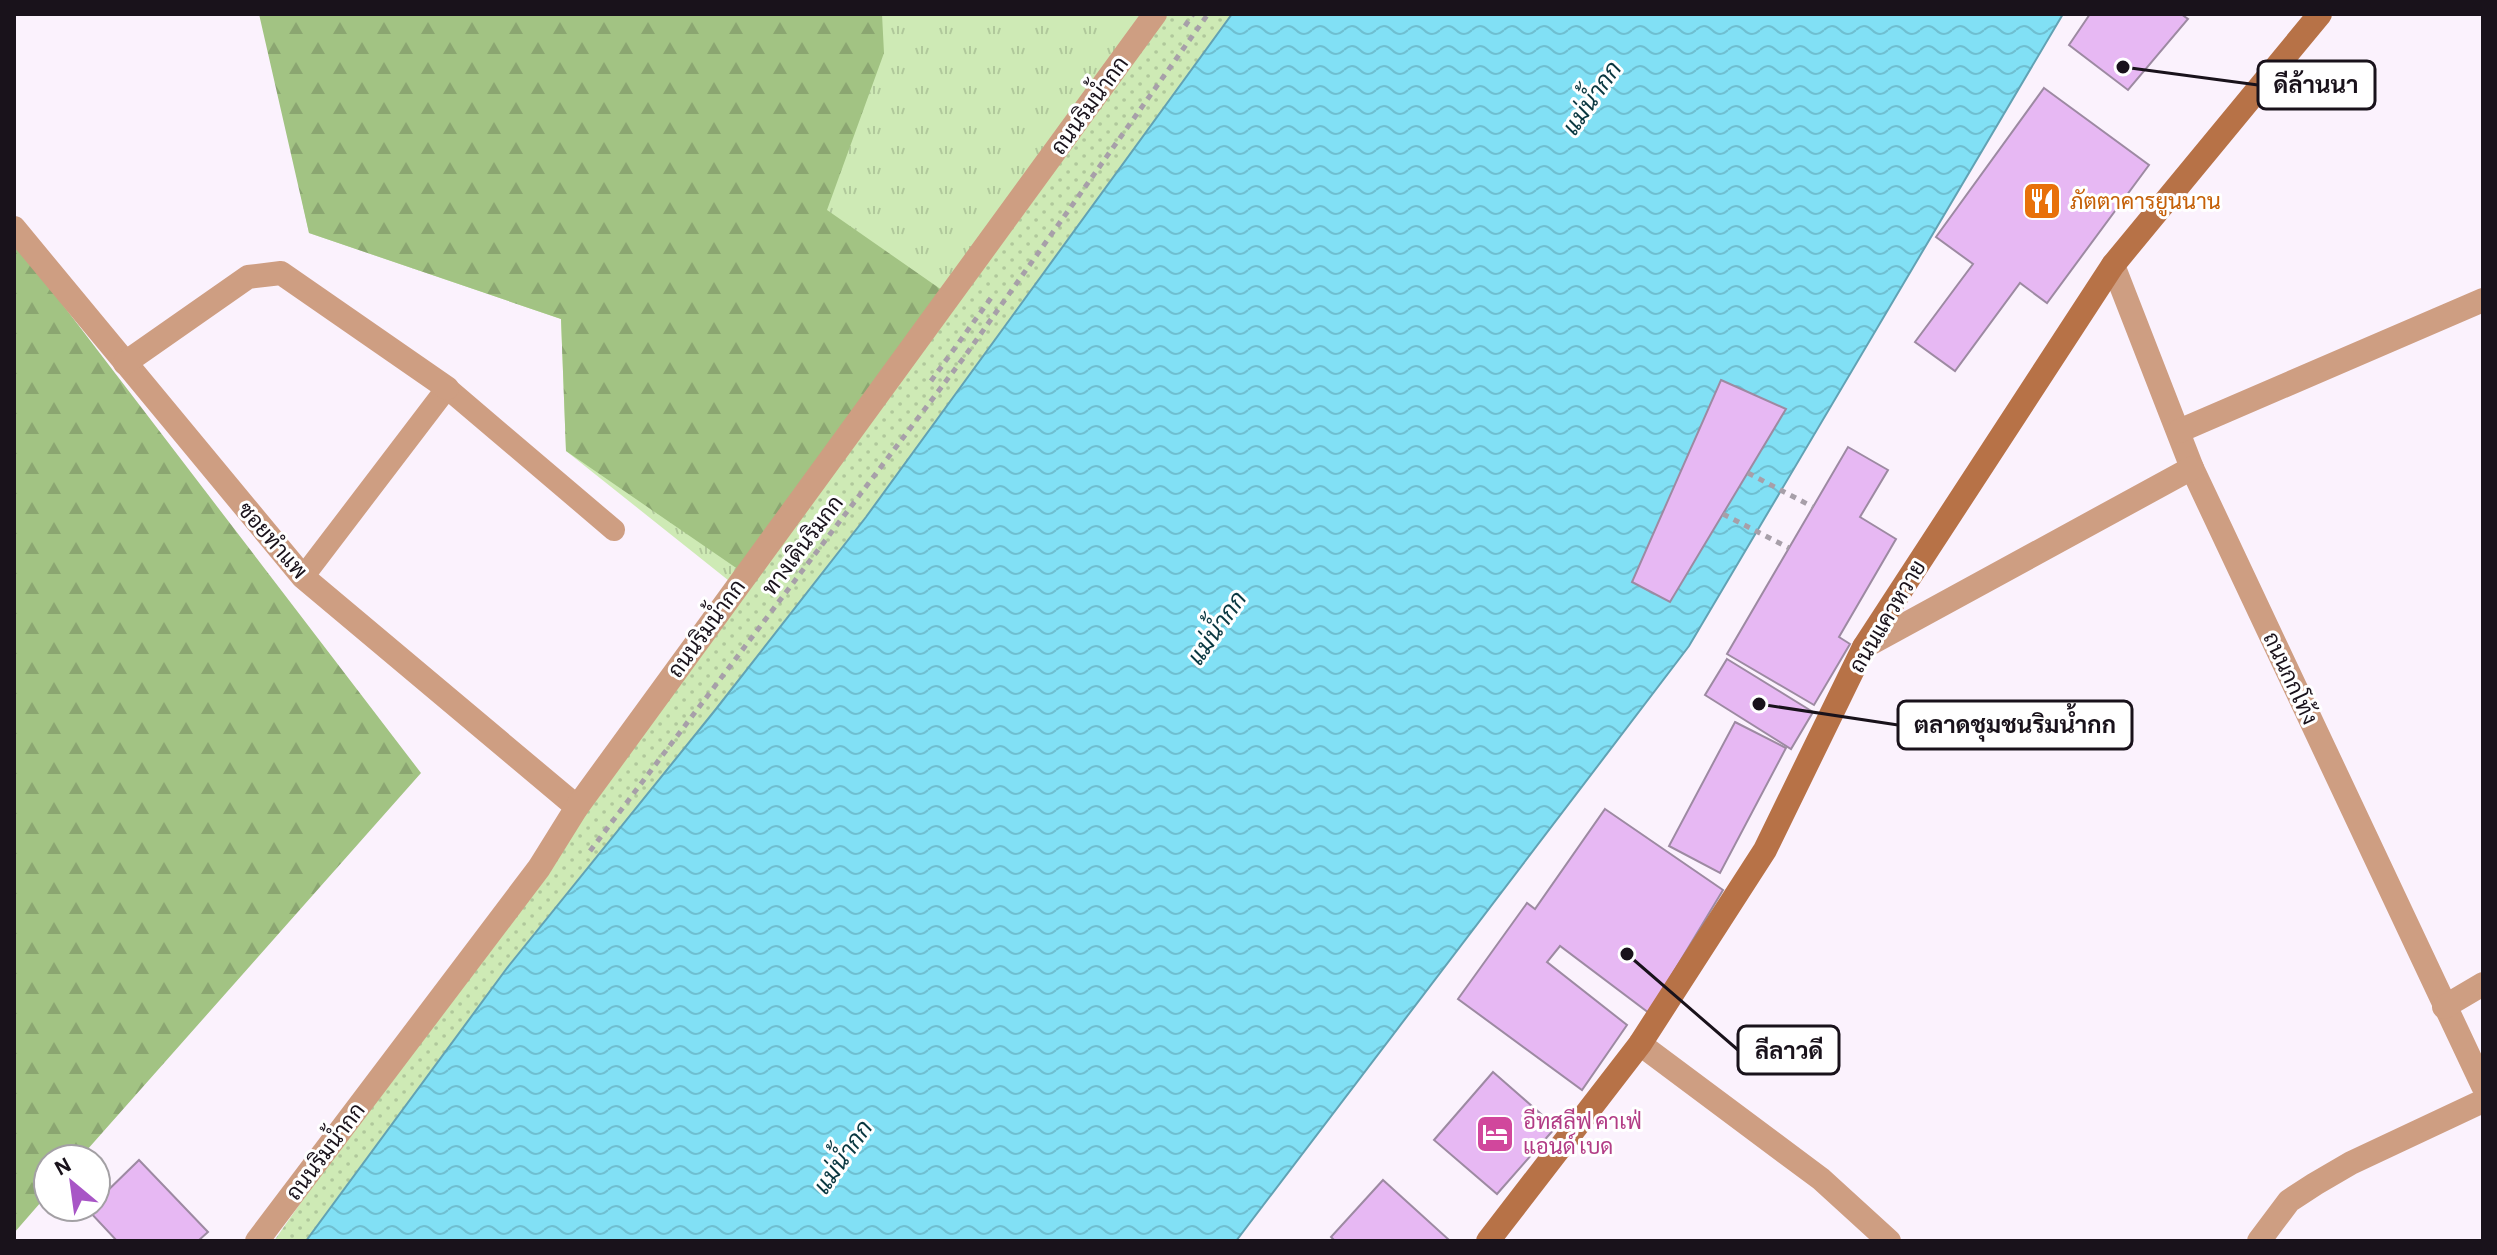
<svg xmlns="http://www.w3.org/2000/svg" width="2497" height="1255" font-family="'Alegreya Sans',Sarabun,sans-serif">
<style>
.grass{fill:url(#grass-tufts)}
.forest{fill:url(#forest-firs)}
.park{fill:url(#park-dots)}
.water{fill:url(#water-waves);stroke:#62a2b4;stroke-width:2}
.building{fill:#e7b8f3;stroke:#9d8aa2;stroke-width:2}
.lines{fill:none;stroke-linecap:round;stroke-linejoin:round}
.path{stroke:#a79fa9;stroke-width:5;stroke-dasharray:6 6;stroke-linecap:butt}
.lane{stroke:#ce9e82;stroke-width:22}
.street{stroke:#ce9e82;stroke-width:24}
.secondary{stroke:#b77247;stroke-width:24}
.labels{text-anchor:middle;stroke-width:6;stroke-linejoin:round;paint-order:stroke}
.street-label{font-size:22px;fill:#19121b;stroke:#fff}
.food-label{font-size:22px;fill:#c56008;stroke:#fff;text-anchor:start}
.hotel-label{font-size:22px;fill:#b23c85;stroke:#fff;text-anchor:start}
.water-label{font-size:24px;font-style:italic;fill:#093740;stroke:#fff}
.leader{fill:none;stroke:#19121b;stroke-width:3}
.callout-dot{fill:#19121b;stroke:#fff;stroke-width:3}
.callout{fill:#fff;stroke:#19121b;stroke-width:3}
.callout-label{font-size:24px;text-anchor:middle;font-weight:bold;fill:#19121b}
</style>
<defs>
<pattern id="grass-tufts" width="24" height="20" patternUnits="userSpaceOnUse" patternTransform="scale(2)"><rect width="24" height="20" fill="#ceeab5"/><path d="M3 7l-1-3M5 7V3M7 7l1-3M15 17l-1-3M17 17v-4M19 17l1-3" fill="none" stroke="#b0c89b"/></pattern>
<pattern id="forest-firs" width="22" height="20" patternUnits="userSpaceOnUse" patternTransform="scale(2)"><rect width="22" height="20" fill="#a2c383"/><path d="M5 1l3.5 6h-7zM16 11l3.5 6h-7z" fill="#8ba671"/></pattern>
<pattern id="park-dots" width="8" height="8" patternUnits="userSpaceOnUse" patternTransform="scale(2)"><rect width="8" height="8" fill="#ceeab5"/><path d="M2 2h.1M6 6h.1" fill="none" stroke="#b0c89b" stroke-width="1.8" stroke-linecap="round"/></pattern>
<pattern id="water-waves" width="16" height="10" patternUnits="userSpaceOnUse" patternTransform="scale(2)"><rect width="16" height="10" fill="#81e0f5"/><path d="M0 5q4-4 8 0t8 0" fill="none" stroke="#6fbfd1"/></pattern>
</defs>
<rect width="100%" height="100%" fill="#fbf2fd"/>
<path class="grass" d="M262,14h901l-135,194 -285,384 -177,-141 -5,-132 -252,-86z"/>
<g class="forest">
<path d="M259,14h623l2,39 -57,157 122,85 -204,279 -179,-123 -5,-132 -252,-86z"/>
<path d="M14,241l407,532 -342,386h-31v35l-34,39z"/>
</g>
<path class="park" d="M1163,14h69l-366,503 -150,192 -209,259 -201,273h-32l303,-434 166,-215 285,-384z"/>
<path class="water" d="M1232,14h831l-374,632 -453,595h-930l201,-273 209,-259 150,-192z"/>
<g class="building">
<path d="M2090,14h91l7,5 -60,71 -59,-45z"/>
<path d="M2044,88l105,77 -102,138 -27,-20 -65,88 -40,-29 58,-78 -37,-27z"/>
<path d="M1721,380l65,29 -116,193 -38,-20z"/>
<path d="M1848,447l40,23 -28,47 36,22 -57,98 11,7 -36,61 -87,-51z"/>
<path d="M1727,659l86,53 -22,37 -86,-54z"/>
<path d="M1735,722l51,26 -66,125 -51,-27z"/>
<path d="M1605,809l118,81 -74,123 -89,-67 -13,16 80,63 -45,65 -124,-91 69,-96 8,6z"/>
<path d="M1493,1072l63,55 -59,67 -63,-54z"/>
<path d="M139,1160l69,72 -10,9h-81l-29,-31 8,-3v-5z"/>
<path d="M1383,1180l65,59 -2,2h-111l-4,-4z"/>
</g>
<g class="lines">
<g class="path">
<path d="M1185,26l8,-12"/>
<path d="M931,381l60,-83"/>
<path d="M1748,473l65,34"/>
<path d="M1723,514l66,34"/>
<path d="M590,851l375,-495 243,-342"/>
</g>
<path class="lane" d="M303,577l144,-189 167,142"/>
<g class="street">
<path d="M14,228l289,349 274,230"/>
<path d="M2113,265l79,203 291,618"/>
<path d="M125,363l123,-86 33,-4 166,115"/>
<path d="M2179,431l304,-131"/>
<path d="M1864,647l328,-179"/>
<path d="M2444,1007l39,-23"/>
<path d="M1640,1044l181,135 68,62"/>
<path d="M257,1241l282,-373 38,-61 578,-793"/>
<path d="M2259,1241l30,-40 26,-17 36,-21 132,-62"/>
</g>
<path class="secondary" d="M1488,1241l152,-197 125,-194 99,-203 249,-382 207,-251"/>
</g>
<defs>
<g id="restaurant-square" transform="scale(2)"><rect x="-9" y="-9" width="18" height="18" rx="4" fill="#e8710a" stroke="#fff"/><path d="M-5-6h1v4h1v-4h1v4h1v-4h1v5L-1.5 .5V6h-2V.5L-5-1ZM5-6V6H3V1.5H1.5Q1.5-4 5-6Z" fill="#fff"/></g>
<g id="hotel-square" transform="scale(2)"><rect x="-9" y="-9" width="18" height="18" rx="4" fill="#d1479c" stroke="#fff"/><path d="M-6-4.5h1.5V1H6V5H4.5V3h-9V5H-6ZM-4 0a1.8 1.8 0 1 1 3.6 0ZM.5 0V-2.5h3Q6-2.5 6 0Z" fill="#fff"/></g>
</defs>
<g fill-rule="evenodd">
<use href="#restaurant-square" x="2042" y="201"/>
<use href="#hotel-square" x="1495" y="1134"/>
</g>
<g class="labels">
<g class="street-label">
<text transform="translate(1089 105) rotate(-54)" y="8">ถนนริมน้ำกก</text>
<text transform="translate(273 540) rotate(49)" y="8">ซอยทำแพ</text>
<text transform="translate(802 545) rotate(-53)" y="8">ทางเดินริมกก</text>
<text transform="translate(1887 616) rotate(-59)" y="8">ถนนแควหวาย</text>
<text transform="translate(706 628) rotate(-54)" y="8">ถนนริมน้ำกก</text>
<text transform="translate(2291 678) rotate(65)" y="8">ถนนกกโท้ง</text>
<text transform="translate(325 1151) rotate(-53)" y="8">ถนนริมน้ำกก</text>
</g>
<g class="food-label">
<text x="2070" y="209">ภัตตาคารยูนนาน</text>
</g>
<g class="hotel-label">
<text x="1523" y="1129">อีทสลีฟ คาเฟ่<tspan x="1523" dy="25">แอนด์ เบด</tspan></text>
</g>
<g class="water-label">
<text transform="translate(1592 98) rotate(-55)" y="8">แม่น้ำกก</text>
<text transform="translate(1217 628) rotate(-55)" y="8">แม่น้ำกก</text>
<text transform="translate(843 1157) rotate(-55)" y="8">แม่น้ำกก</text>
</g>
</g>
<path class="leader" d="M2123 67L2258 85M1759 704L1898 725M1627 954L1738 1050"/>
<g class="callout-dot">
<circle cx="2123" cy="67" r="8"/>
<circle cx="1759" cy="704" r="8"/>
<circle cx="1627" cy="954" r="8"/>
</g>
<g class="callout">
<rect x="2258" y="61" width="117" height="48" rx="8"/>
<rect x="1898" y="701" width="234" height="48" rx="8"/>
<rect x="1738" y="1026" width="101" height="48" rx="8"/>
</g>
<g class="callout-label">
<text x="2316" y="93">ดีล้านนา</text>
<text x="2015" y="733">ตลาดชุมชนริมน้ำกก</text>
<text x="1789" y="1059">ลีลาวดี</text>
</g>
<rect width="2497" height="1255" fill="none" stroke="#19121b" stroke-width="32"/>
<g transform="translate(72 1183) rotate(331)"><circle r="38" fill="#ffffff" stroke="#a3a0a4" stroke-width="2"/>
<path d="M0-6L14 30L0 20L-14 30Z" fill="#a856c6"/>
<text y="-12" font-size="22" font-weight="bold" text-anchor="middle" fill="#19121b">N</text>
</g>
</svg>
